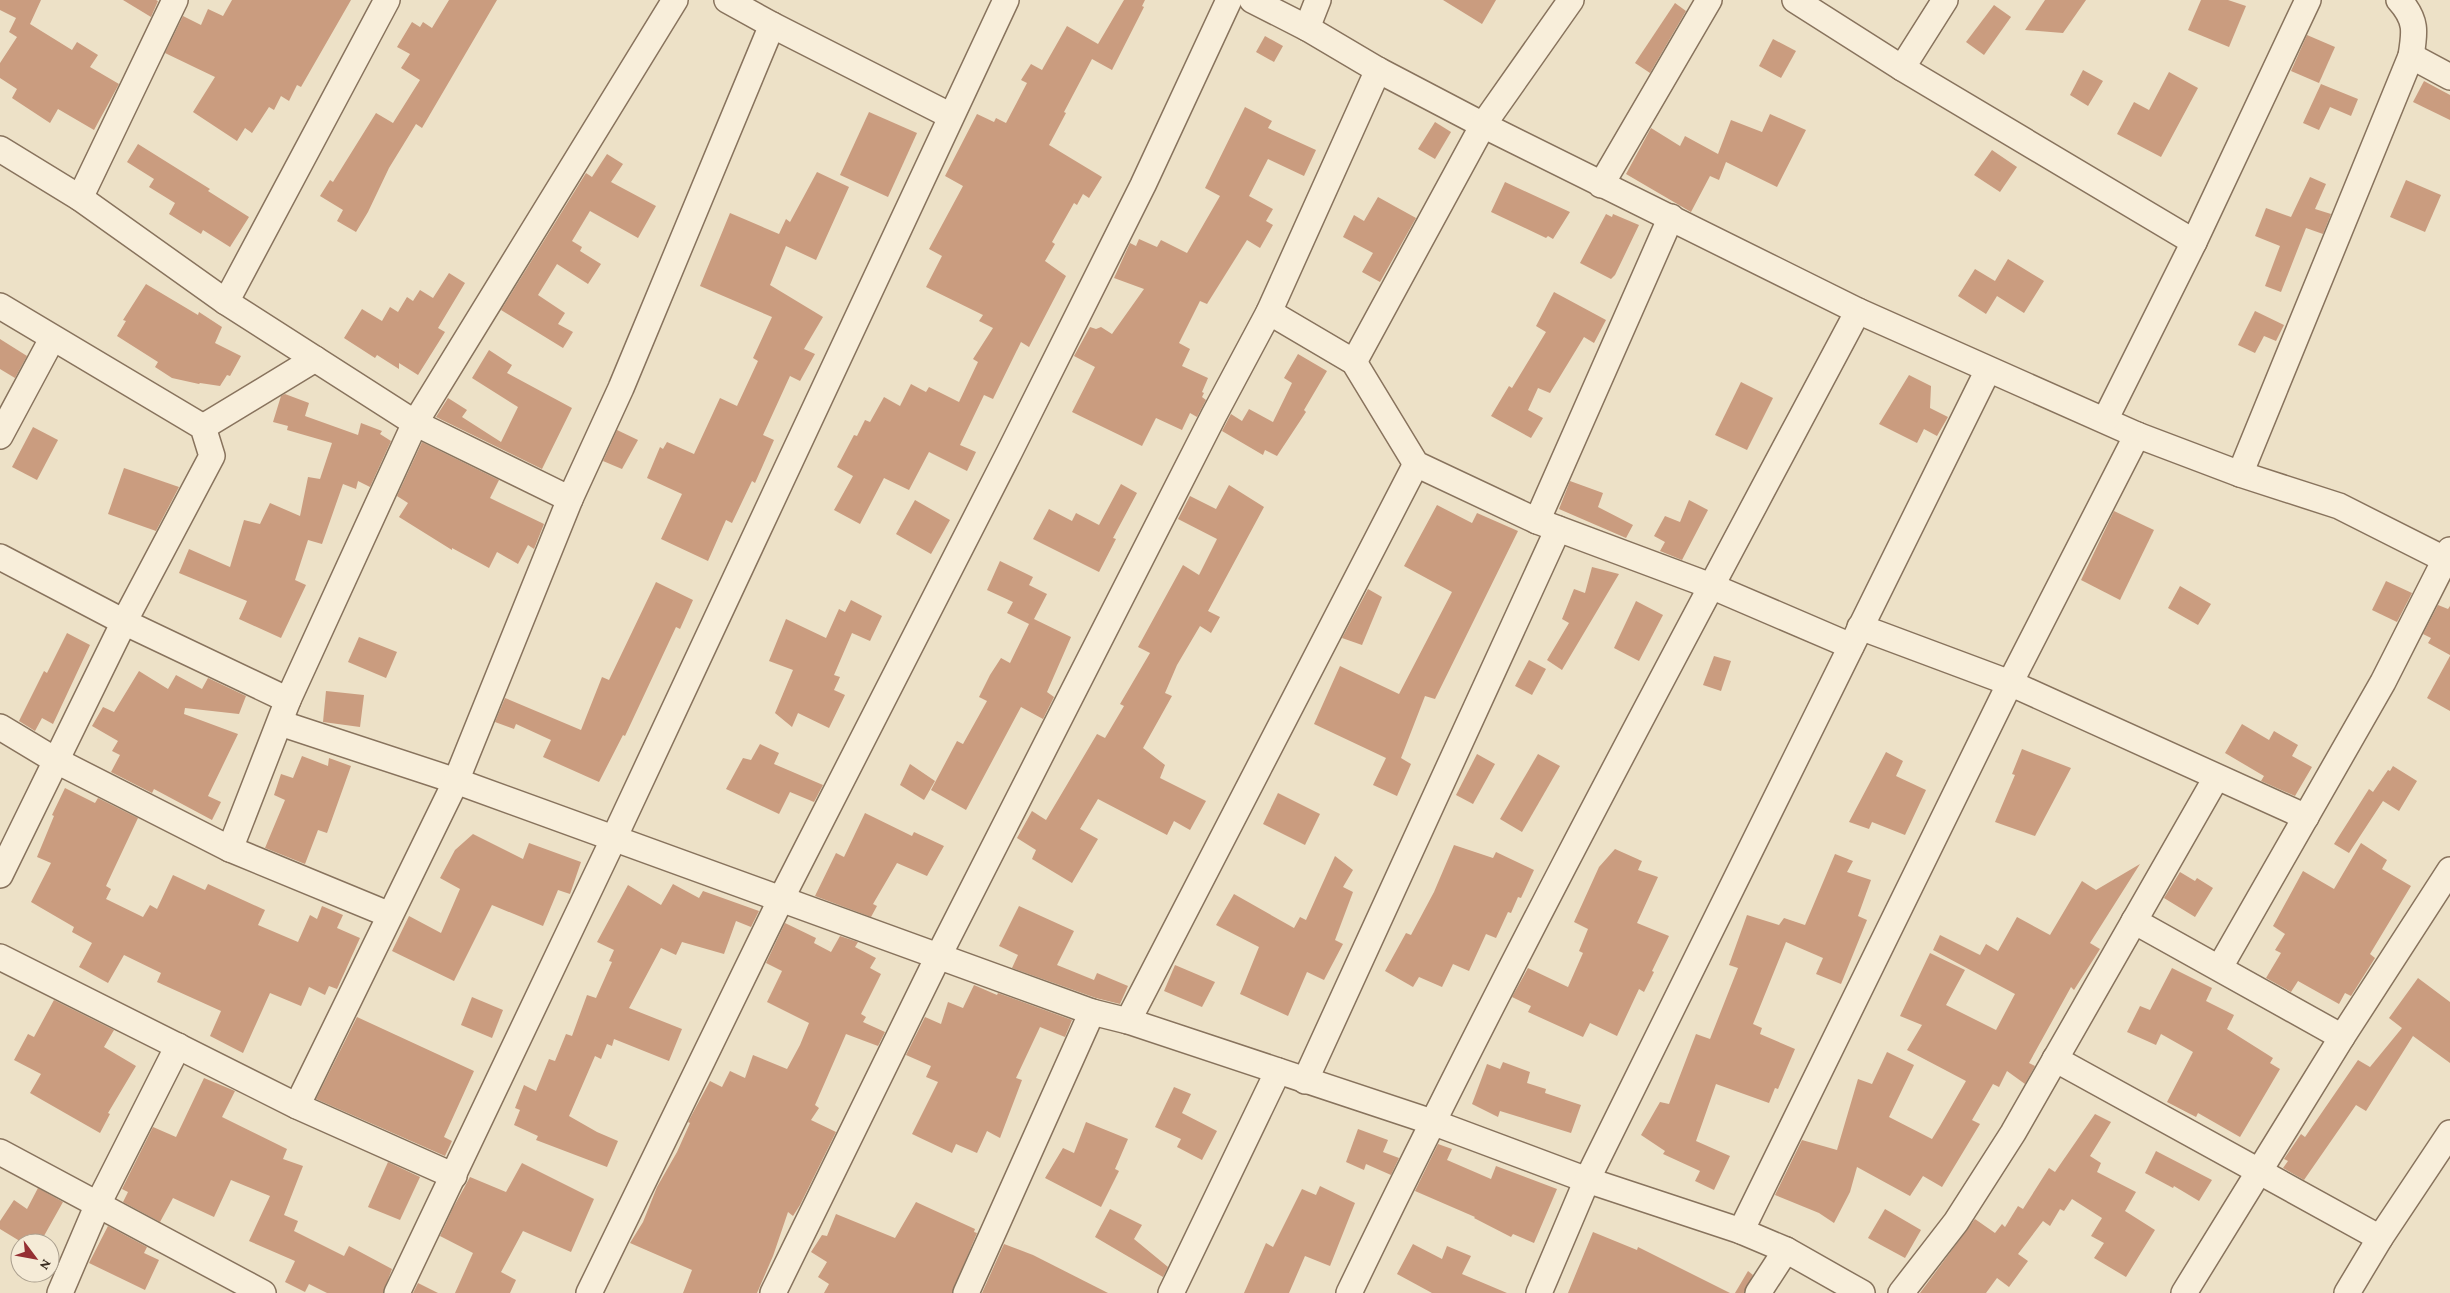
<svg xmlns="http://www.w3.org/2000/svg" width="2450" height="1293" font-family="'Crimson Pro',serif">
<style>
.building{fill:#ca9c7f}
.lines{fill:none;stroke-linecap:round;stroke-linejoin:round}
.street-casing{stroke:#88735d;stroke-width:28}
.street{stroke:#f8eeda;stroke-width:25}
</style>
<rect width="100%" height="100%" fill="#ede1c7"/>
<g class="building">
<path d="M0,0h41l-11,24 42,26 5,-8 21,13 -8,12 29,17 -25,46 -36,-21 -8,14 -38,-25 5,-9 -17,-11v-15l17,-26 -8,-5 7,-14 -16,-8z"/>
<path d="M123,0h33l2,1 -7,16z"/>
<path d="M232,0h119l-50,87 -4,-2 -8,16 -8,-5 -7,14 -5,-3 -17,26 -7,-5 -8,13 -44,-29 22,-35 -50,-24 18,-37 18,9 7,-16 15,7z"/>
<path d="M449,0h48l-75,128 -6,-4 -27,44 -21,44 -12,20 -19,-11 6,-11 -23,-14 10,-16 3,2 43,-69 17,10 27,-43 -19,-12 9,-14 -13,-7 15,-25 8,5 3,-5 9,6z"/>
<path d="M1124,0h21l-3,6 2,1 -32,63 -20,-11 -28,53 2,1 -17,32 53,32 -13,21 -6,-4 -6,11 -3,-2 -22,39 3,2 -10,17 21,15 -37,71 -8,-5 -28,57 -9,-4 -24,50 16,7 -9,19 -38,-19 -20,38 -25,-12 -24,46 -26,-14 19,-34 -16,-9 17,-32 3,1 8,-16 5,2 14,-25 16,9 11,-22 15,8 3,-5 30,15 19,-40 -5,-3 20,-31 -14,-7 4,-6 -57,-28 16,-31 -13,-7 34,-63 -18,-10 32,-62 17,8 2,-4 10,5 21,-40 -6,-3 10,-16 11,6 25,-44 31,18z"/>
<path d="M1443,0h53l-14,24z"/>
<path d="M2045,0h41l-23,33 -38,-3z"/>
<path d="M2201,0h27l18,6 -17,41 -41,-17z"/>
<path d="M1675,3l11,8 -36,62 -15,-10z"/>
<path d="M1994,5l17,12 -27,38 -18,-13z"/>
<path d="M2307,35l28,12 -16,36 -28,-12z"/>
<path d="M1265,36l18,10 -9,16 -18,-10z"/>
<path d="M1773,39l23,12 -15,27 -22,-12z"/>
<path d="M2083,70l20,11 -15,25 -18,-11z"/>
<path d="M2169,72l29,16 -37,69 -44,-23 17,-32 15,8z"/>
<path d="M2424,81l26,14v25l-37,-18z"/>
<path d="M2321,84l37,15 -7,17 -21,-9 -11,23 -16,-7z"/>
<path d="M1245,107l27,14 -4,7 48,22 -12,26 -36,-17 -19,37 24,13 -7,12 7,4 -13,23 -13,-8 -40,64 -7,-3 -21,42 11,6 -8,17 26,12 -6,14 2,1 -2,4 4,3 -9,17 -7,-4 -8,17 -26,-12 -14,28 -70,-34 23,-45 -21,-11 16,-29 6,2 5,-2 11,7 32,-45 -30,-11 16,-35 6,3 3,-7 18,8 4,-7 26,13 33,-57 -15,-8z"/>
<path d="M869,112l48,21 -29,64 -48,-22z"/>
<path d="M1770,114l36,16 -29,57 -51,-25 -7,18 -9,-4 -19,36 -65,-38 25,-46 29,18 5,-10 33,18 13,-34 31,12z"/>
<path d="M1435,122l16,10 -16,27 -17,-10z"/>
<path d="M138,144l72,45 -2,2 41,26 -19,30 -27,-17 -2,4 -32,-20 6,-11 -26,-16 5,-8 -27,-17z"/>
<path d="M1992,150l25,17 -17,25 -26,-17z"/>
<path d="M607,154l16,10 -12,18 45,24 -18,32 -48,-27 -18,30 10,6 -2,4 21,13 -13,20 -31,-20 -19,31 27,18 -7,11 15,8 -10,16 -62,-38 85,-137 6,4z"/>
<path d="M817,172l32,15 -33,73 -30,-14 -16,39 53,32 -19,32 11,5 -15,27 -10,-5 -27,59 11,5 -19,43 -3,-2 -20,42 -6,-3 -18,41 -47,-22 21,-45 -35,-16 13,-31 3,2 4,-7 27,12 26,-56 17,8 21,-45 -5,-3 19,-41 -72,-31 30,-73 49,21 7,-15 4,3z"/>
<path d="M2310,177l16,7 -11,25 16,5 -8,20 -17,-6 -25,64 -16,-6 15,-40 -25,-10 11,-28 25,9z"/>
<path d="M2406,180l35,15 -16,37 -35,-15z"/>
<path d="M1505,182l65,30 -17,27 -5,-3 -2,2 -55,-26z"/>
<path d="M1378,197l38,21 -36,64 -18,-10 11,-19 -30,-16 11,-22 10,6z"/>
<path d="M1606,214l6,3 1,-3 26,11 -24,50 -4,4 -31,-16z"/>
<path d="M2008,259l36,22 -20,32 -27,-17 -11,18 -28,-18 17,-27 20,12z"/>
<path d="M449,273l16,10 -27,45 7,4 -27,43 -19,-12v6l-22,-14 -2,3 -31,-20 18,-29 20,12 8,-14 8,5 9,-15 6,4 7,-11 13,8z"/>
<path d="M146,284l52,31 1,-3 23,15 -7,16 26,13 -11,20 -3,-1 -7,11 -20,-3 -1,1 -27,-6 -17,-11 3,-5 -41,-26 9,-15 -3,-1z"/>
<path d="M1554,292l52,28 -12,23 -10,-6 -34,56 -12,-5 -10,22 15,8 -12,20 -40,-22 18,-30 3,2 34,-56 -10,-6z"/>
<path d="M2255,311l29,14 -8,16 -12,-5 -9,17 -17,-8z"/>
<path d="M0,339l27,17 -12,22 -15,-9z"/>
<path d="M489,350l23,15 -5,8 65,35 -30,61 -106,-52 12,-19 19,12 -5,7 39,25 17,-35 -46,-29z"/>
<path d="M1298,354l29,17 -23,39 2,2 -29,44 -12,-6 -2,5 -41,-24 9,-17 11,7 7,-12 24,13 19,-39 -8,-5z"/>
<path d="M1909,375l22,11 -1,22 18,9 -11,19 -13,-7 -7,14 -38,-19z"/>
<path d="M1741,382l32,16 -26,52 -32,-15z"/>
<path d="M285,394l24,9 -4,13 53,19 3,-12 21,8 -2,3 11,7 -21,46 -12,-6 -2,8 -13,-5 -21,60 -14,-4 -13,40 11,5 -25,53 -42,-19 8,-18 -68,-28 10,-24 41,18 14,-47 16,4 10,-21 30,13 8,-39 12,2 12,-36 -45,-13 1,-4 -15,-4 8,-26z"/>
<path d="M33,427l25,13 -21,40 -25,-13z"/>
<path d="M617,430l21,10 -16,29 -19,-8z"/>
<path d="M422,442l77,38 -9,18 54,26 -10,25 -6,-4 -10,19 -21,-12 -8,16 -37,-20v2l-53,-33 9,-14 -11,-7z"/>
<path d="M124,468l55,19 -23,44 -48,-17z"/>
<path d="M1570,481l33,12 -5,14 35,18 -7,13 -67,-29z"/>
<path d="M1121,484l16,9 -24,45 3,1 -17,33 -66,-33 16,-30 23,12 4,-8 23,12z"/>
<path d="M1229,485l35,22 -56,104 12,6 -9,16 -11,-7 -23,39 -12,28 7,3 -29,52 22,17 -5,13 46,23 -16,29 -16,-9 -7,14 -69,-36 -18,30 18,10 -26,44 -40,-24 4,-9 -19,-12 15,-27 14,9 51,-86 8,4 19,-32 -4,-2 30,-51 -12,-6 45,-82 16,10 18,-36 -39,-20 12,-23 26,13z"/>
<path d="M915,500l35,20 -19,34 -35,-20z"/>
<path d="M1689,500l19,10 -26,50 -22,-9 5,-9 -11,-6 11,-20 15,6z"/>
<path d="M1437,505l35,18 5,-10 41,18 -83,168 -10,-3 -24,62 10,6 -14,32 -24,-11 13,-27 -72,-34 26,-58 59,28 53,-102 -48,-26z"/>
<path d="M2114,511l40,19 -34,70 -39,-20z"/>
<path d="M1000,561l33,16 -4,8 18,9 -13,25 37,18 -24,55 7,5 -11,22 -22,-12 -55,103 -35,-20 26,-49 6,3 24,-43 -8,-4 11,-22 11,-17 9,5 19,-39 -22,-11 6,-11 -26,-12z"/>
<path d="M1592,567l27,7 -57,96 -15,-10 22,-37 -7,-4 12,-30 11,4z"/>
<path d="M2386,581l26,12 -15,29 -25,-12z"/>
<path d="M656,582l37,18 -13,29 -4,-2 -51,109 -2,-1 -24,47 -56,-25 8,-17 -35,-16 -2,5 -19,-7 10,-24 76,32 21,-53 7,3z"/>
<path d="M2180,586l31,18 -13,21 -30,-17z"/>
<path d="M1368,589l14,8 -20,48 -20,-7z"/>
<path d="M851,600l31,16 -12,25 -18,-8 -18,42 6,2 -6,13 11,5 -16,33 -31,-15 -6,14 -17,-14 18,-43 -24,-9 17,-42 40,19 13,-29 6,3z"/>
<path d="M1636,601l27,14 -24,46 -25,-13z"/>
<path d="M2438,605l10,4 2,-3v49l-22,-12 3,-5 -8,-4z"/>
<path d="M67,633l23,12 -37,79 -11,-6 -7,13 -16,-10 25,-50 3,2z"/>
<path d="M359,637l38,15 -11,26 -38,-16z"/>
<path d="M1714,656l17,5 -10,30 -18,-6z"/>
<path d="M2450,656v55l-23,-13z"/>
<path d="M1529,660l17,9 -14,26 -17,-9z"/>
<path d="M139,671l29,18 8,-14 26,14 6,-11 38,18 -7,18 -54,-6 -1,6 54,20 -30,62 13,6 -9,18 -58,-31 -2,4 -41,-21 9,-17 -8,-4 6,-10 -26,-15 11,-19 11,5z"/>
<path d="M326,691l38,4 -4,32 -37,-5z"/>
<path d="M2242,724l27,16 5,-9 24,14 -6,11 20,11 -17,29 -34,-15 3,-5 -39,-23z"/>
<path d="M760,744l19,9 -5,11 49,21 -9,17 -24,-10 -11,22 -53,-25 17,-31 8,2z"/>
<path d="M2022,749l49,19 -36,68 -40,-14 20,-47 -3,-1z"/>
<path d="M1886,752l17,9 -7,15 30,14 -21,45 -33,-13 -3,7 -20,-7z"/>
<path d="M1477,754l18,10 -22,40 -17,-9z"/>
<path d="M1538,754l22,12 -38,66 -22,-13z"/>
<path d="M302,756l26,10 1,-8 22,8 -24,67 -9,-3 -13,34 -40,-16 20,-48 -11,-5 7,-21 12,4z"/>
<path d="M910,764l25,17 -11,19 -24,-15z"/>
<path d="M2393,766l24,15 -18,30 -16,-10 -34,52 -15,-9 35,-55 4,3 15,-22 2,1z"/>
<path d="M65,788l30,15 3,-5 40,20 -32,68 5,3 -5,10 37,18 7,-12 7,4 16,-34 32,15 3,-6 57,26 -7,15 40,17 12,-27 7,4 5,-13 21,9 -6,13 23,10 -23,51 -8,-3 -4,9 -16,-8 -8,19 -31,-13 -27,60 -33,-17 11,-25 -64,-29 4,-9 -37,-18 -16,28 -29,-16 13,-24 -20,-11 2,-5 -43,-25 20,-39 -14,-6 17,-41 -2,-1z"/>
<path d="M1278,793l42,21 -15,31 -42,-21z"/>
<path d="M865,813l47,23 2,-4 30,14 -17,30 -30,-13 -24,41 4,2 -6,11 -56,-21 21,-43 8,4z"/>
<path d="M473,834l50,25 6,-16 52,19 -11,32 -12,-4 -15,36 -51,-21 -38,76 -62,-30 17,-35 32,17 19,-44 -20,-11 15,-28z"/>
<path d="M2361,843l26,17 -5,9 29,17 -41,68 5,4 -24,38 -6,-3 -6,11 -41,-23 -7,11 -25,-14 15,-25 -6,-3 10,-16 -12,-8 30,-55 31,18z"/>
<path d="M1454,845l39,13 3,-6 38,18 -13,28 -3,-1 -7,16 -3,-1 -12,26 -10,-4 -17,37 -16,-7 -11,23 -23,-10 -6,10 -28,-16 21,-38 5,2 23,-43z"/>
<path d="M1615,849l27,12 -4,9 20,7 -21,46 32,13 -17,35 2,1 -10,20 -5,-3 -22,47 -27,-13 -7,14 -55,-25 3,-6 -19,-9 16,-29 40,19 15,-34 -4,-2 9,-22 -14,-7 25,-55z"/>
<path d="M1835,854l18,7 -6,11 24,8 -13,36 9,4 -26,64 -25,-10 7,-16 -37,-16 -33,82 9,4 -2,6 35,15 -17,40 -3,-1 -6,15 -53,-19 -20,57 34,15 -16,34 -19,-9 5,-10 -37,-17 2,-3 -24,-16 19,-33 9,2 27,-70 14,5 28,-71 -9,-3 18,-50 32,10 5,-7 21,7z"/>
<path d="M1335,856l18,14 -10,17 10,5 -18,48 8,4 -19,36 -17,-8 -19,44 -48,-22 19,-47 -43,-22 18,-31 60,34 6,-11 6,3z"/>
<path d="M2140,864l-50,79 10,6 -26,41 -3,-3 -42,76 6,3 -10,18 -18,-13 -8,16 -6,-3 -21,36 8,4 -38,63 -19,-11 -13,20 -53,-29 -7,25 -16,31 -15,-10 -44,-18 27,-55 35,10 21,-71 14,5 15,-32 27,13 -25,52 43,22 8,-13 26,-45 -59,-31 15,-25 -22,-9 30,-63 35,17 -19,35 50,25 19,-36 -82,-44 7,-15 40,20 6,-11 12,7 19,-34 33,18 32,-54 14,9z"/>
<path d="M2180,872l15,9 2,-3 16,10 -18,29 -31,-19z"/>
<path d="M673,884l26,14 4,-7 56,20 -8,16 -15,-6 -12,33 -42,-12 -6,13 -15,-7 -32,60 53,21 -13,32 -55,-22 -2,7 -5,-2 -6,15 -6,-3 -26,60 28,16 21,9 -11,26 -71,-27 2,-4 -24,-11 6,-15 -5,-2 9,-23 12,6 13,-32 6,2 11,-27 6,2 15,-41 9,3 16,-36 -3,-1 5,-11 -17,-8 31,-57 33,20z"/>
<path d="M1019,906l55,25 -17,34 37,15 3,-7 31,13 -8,18 -24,-6 -84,-30 6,-13 -19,-9z"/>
<path d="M785,923l31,15 -2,5 17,9 9,-16 18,6 -3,5 21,11 -6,10 11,6 -20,40 5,3 -3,5 22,10 -7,14 -32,-12 -31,71 4,3 -8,12 25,12 -36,73 -7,11 -5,-4 -15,44 -16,37h-74l9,-23 -62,-27 13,-21 14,-35 20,-35 13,-29 -2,-1 22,-41 12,6 8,-16 15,7 8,-23 34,14 13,-24 9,-22 -42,-21 15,-31 -16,-8z"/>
<path d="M1175,965l40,17 -13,25 -38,-16z"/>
<path d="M2172,968l40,20 -6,13 28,14 -7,14 46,29 -3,5 10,6 -40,68 -42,-24 -2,4 -29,-15 26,-50 -32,-18 -5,11 -29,-13 13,-26 10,4z"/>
<path d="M2418,978l32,24v61l-37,-27 -47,75 -10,-6 -52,75 -21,-12 5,-7 -4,-2 17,-25 4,3 53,-77 12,7 32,-39 -13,-10z"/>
<path d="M974,985l23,10 1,-2 74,27 -7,17 -25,-10 -24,51 6,2 -22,58 -13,-7 -10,22 -21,-9 -4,9 -40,-19 26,-52 -12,-5 5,-11 -25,-11 19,-38 16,7 7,-22 15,6z"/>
<path d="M472,997l31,13 -11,28 -31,-13z"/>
<path d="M54,1000l60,30 -10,17 32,19 -28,47 2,1 -10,19 -70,-40 11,-19 -27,-14 14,-26 6,3z"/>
<path d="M357,1017l117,54 -30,66 8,4 -7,15 -129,-57z"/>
<path d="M1503,1062l27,10 -3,11 19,6 -1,4 36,12 -10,28 -71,-22 -2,6 -26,-13 15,-40 13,5z"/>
<path d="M204,1078l31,13 -13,26 65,32 -4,10 20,7 -19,49 14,6 -4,10 50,25 5,-10 43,23 -9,24h-56l-18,-9 -4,8 -20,-10 10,-21 -46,-20 21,-45 -39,-16 -17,37 -41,-19 -13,24 -37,-20 5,-10 -6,-3 31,-62 23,10z"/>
<path d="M1174,1087l17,7 -9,19 35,18 -15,29 -25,-13 4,-8 -26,-12z"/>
<path d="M2095,1114l16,8 -21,34 11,7 -4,9 39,20 -11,19 30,19 -29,47 -32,-19 10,-15 -13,-7 11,-18 -30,-19 -8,12 -4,-2 -10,17 -7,-5 -25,33 10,7 -19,26 -12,-9 -11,15h-66l55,-74 20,14 7,-9 3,3 13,-21 5,3 26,-41 6,4z"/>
<path d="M1086,1122l42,17 -13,30 4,2 -18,36 -56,-29 18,-30 11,5z"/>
<path d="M1358,1129l30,11 -5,12 16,6 -8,17 -25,-11 -2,6 -18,-8z"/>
<path d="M1438,1144l14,5 -5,11 44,19 5,-13 61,23 -23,54 -21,-9 -2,3 -37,-19 1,-1 -60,-26z"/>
<path d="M2156,1151l56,29 -13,21 -25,-15 -1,2 -28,-15z"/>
<path d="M388,1162l32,15 -20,43 -32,-13z"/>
<path d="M522,1163l72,36 -23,53 -48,-21 -22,41 15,8 -6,13h-55l18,-40 -33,-17 13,-28 17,-31 36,15z"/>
<path d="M1320,1186l35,17 -25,63 -25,-10 -16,37h-45l22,-50 7,4 29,-58 14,6z"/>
<path d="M38,1188l25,14 -23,41h-17l-23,-14v-8l14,-21 13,9z"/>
<path d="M916,1202l59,27 -1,3 3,1 -25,60h-128l5,-9 -11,-7 9,-15 -16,-10 11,-17 5,1 9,-22 59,24z"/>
<path d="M1110,1209l32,16 -8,14 34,28 -5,10 -68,-40z"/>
<path d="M1885,1209l36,21 -16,28 -37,-20z"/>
<path d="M108,1226l39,21 -3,6 15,7 -14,30 -56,-27z"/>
<path d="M1593,1232l44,18 1,-3 92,46h-162z"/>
<path d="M1004,1244l29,11 75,38h-126z"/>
<path d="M1413,1244l29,15 5,-13 24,10 -9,18 45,19h-75l-35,-19z"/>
<path d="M1748,1271l5,4 -9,18h-9z"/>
<path d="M418,1283l20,10h-25z"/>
</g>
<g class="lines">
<g class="street-casing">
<g id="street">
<path d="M727,0l45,25 179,91"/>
<path d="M1252,0l55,28 71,42 105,55 375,186 279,124 103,39 99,32 111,56"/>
<path d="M1795,0l107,68 292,174"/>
<path d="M1307,28l11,-28"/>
<path d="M2411,56l39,21"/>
<path d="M1902,68l43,-68"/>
<path d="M0,149l80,49 146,104 189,121 155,76"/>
<path d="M1601,185l108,-185"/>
<path d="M80,198l95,-198"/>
<path d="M226,302l161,-302"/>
<path d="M0,306l203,121 9,29 -88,166 -124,253"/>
<path d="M1269,312l85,50 62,102 121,57 174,65 140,60"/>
<path d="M1354,362l129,-237 88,-125"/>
<path d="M2105,420l89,-178 114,-242"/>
<path d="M203,427l112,-68"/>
<path d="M0,436l52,-97"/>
<path d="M2240,474l171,-418c4,-24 6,-36 -12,-56"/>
<path d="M1537,521l134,-304"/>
<path d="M0,557l124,65 164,78"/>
<path d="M1860,627l150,56 296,134"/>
<path d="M280,723l176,58 636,231 36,9 304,101 155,58 154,51 45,19 76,43"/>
<path d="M0,727l55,33 175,89 160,66"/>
<path d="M230,849l58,-149 127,-277 260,-423"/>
<path d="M2134,921l208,116"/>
<path d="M0,957l297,149 157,70"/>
<path d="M2220,967l163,-285 67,-132"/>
<path d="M1128,1021l288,-557"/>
<path d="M2055,1059l325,179"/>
<path d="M1305,1081l253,-552"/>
<path d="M297,1106l159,-325 114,-282 51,-111 151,-363"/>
<path d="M0,1152l263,141"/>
<path d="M1741,1231l269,-548 127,-248"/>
<path d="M60,1293l38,-89 80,-158"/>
<path d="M397,1293l217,-455 392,-838"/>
<path d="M589,1293l193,-396 227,-444 134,-268 86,-185"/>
<path d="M773,1293l166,-338 275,-540 55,-103 109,-242"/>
<path d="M966,1293l126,-281"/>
<path d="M1171,1293l107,-222"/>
<path d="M1349,1293c160,-332 336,-657 509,-982"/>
<path d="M1539,1293l48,-113 401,-810"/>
<path d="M1758,1293l28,-43"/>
<path d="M1901,1293l55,-71 57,-89 203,-355"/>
<path d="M2184,1293l158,-256 108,-167"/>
<path d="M2347,1293l33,-55 70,-105"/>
</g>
</g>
<use href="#street" class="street"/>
</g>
<g transform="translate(35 1258) rotate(122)"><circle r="24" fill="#f5ebd7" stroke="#aa9f8e"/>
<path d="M0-4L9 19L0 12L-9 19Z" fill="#952f33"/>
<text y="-8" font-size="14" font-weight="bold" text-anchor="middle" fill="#392c20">N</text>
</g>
</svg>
